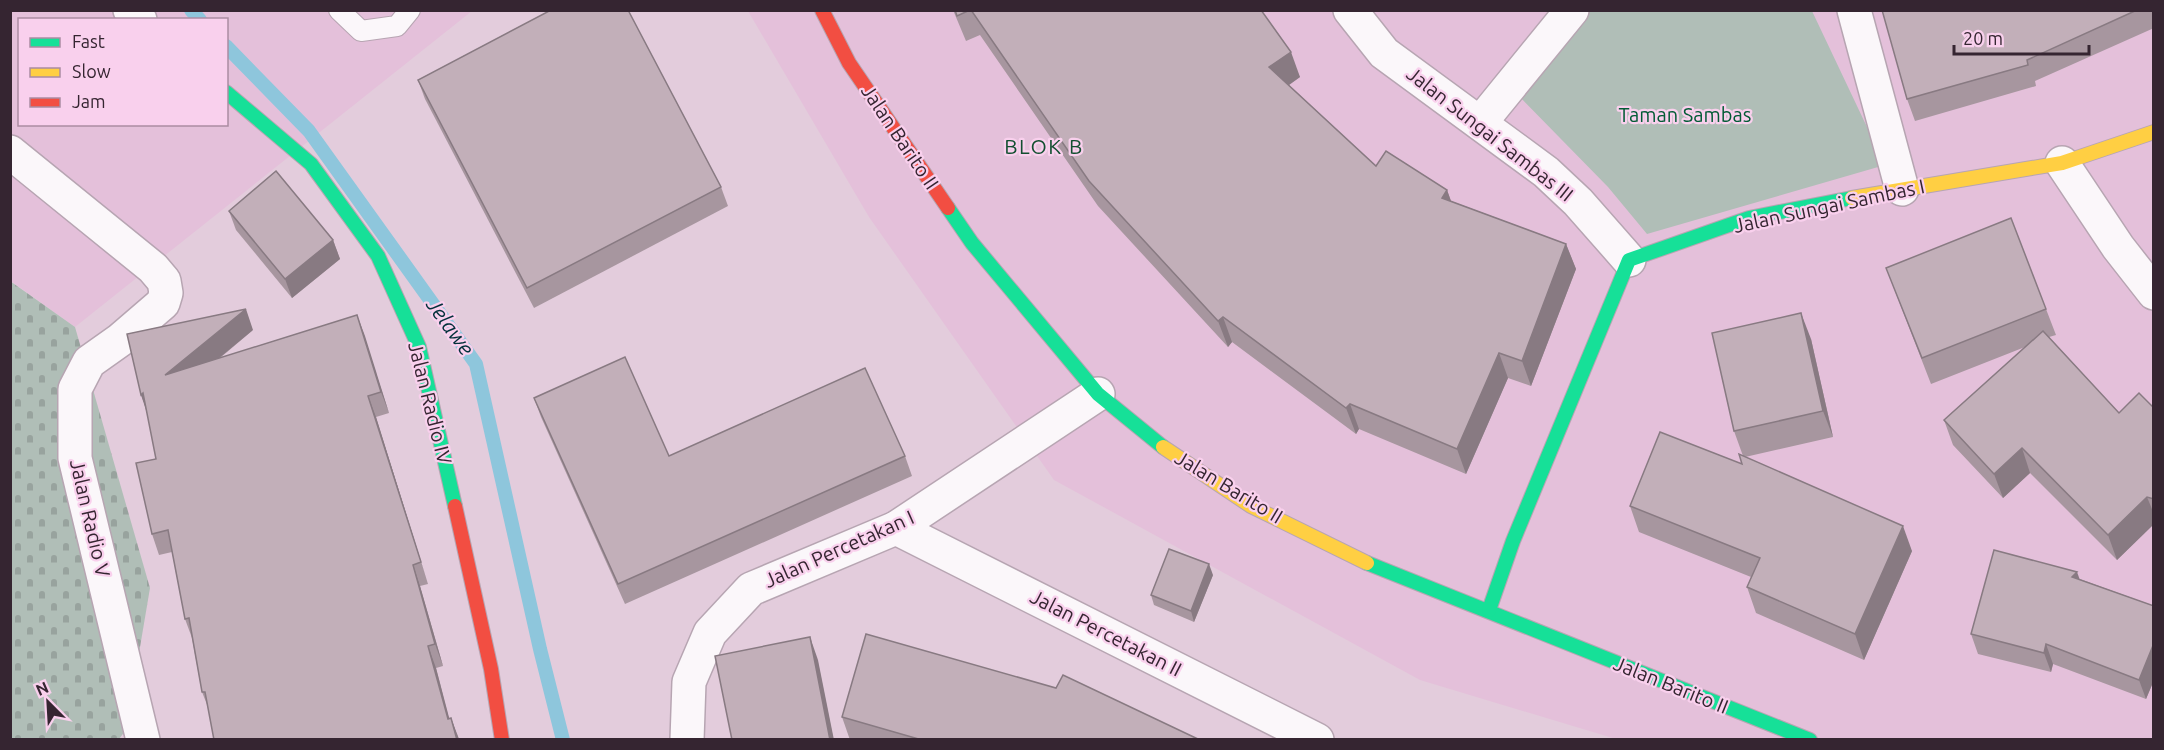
<svg xmlns="http://www.w3.org/2000/svg" width="2164" height="750" font-family="Ubuntu,sans-serif">
<style>
.built{fill:#e4c0da;fill-rule:evenodd}
.green{fill:#b0beb7}
.cemetery{fill:url(#cemetery-stones)}
.lines{fill:none;stroke-linecap:round;stroke-linejoin:round}
.stream{stroke:#8ec6dc;stroke-width:14}
.lane-casing{stroke:#b7a5b2;stroke-width:22}
.street-casing{stroke:#b7a5b2;stroke-width:36}
.fast-casing{stroke:#b7a5b2;stroke-width:16}
.slow-casing{stroke:#b7a5b2;stroke-width:16}
.jam-casing{stroke:#b7a5b2;stroke-width:16}
.lane{stroke:#fbf7fa;stroke-width:20}
.street{stroke:#fbf7fa;stroke-width:33}
.fast{stroke:#16e098;stroke-width:14}
.slow{stroke:#ffcf43;stroke-width:14}
.jam{stroke:#f24e42;stroke-width:14}
.wall{fill:#a7969f}
.shaded-wall{fill:#887a82}
.building{fill:#c2afb9;stroke:#887a82;stroke-width:1.5}
.labels{text-anchor:middle;stroke-width:4.5;stroke-linejoin:round;paint-order:stroke}
.park-label{font-size:20px;fill:#025b35;stroke:#f9d0ed}
.street-label{font-size:20px;fill:#352531;stroke:#f9d0ed}
.neighbourhood-label{font-size:21px;letter-spacing:1.5px;fill:#124f30;stroke:#f9d0ed}
.water-label{font-size:21px;font-style:italic;fill:#02303a;stroke:#f9d0ed}
</style>
<defs>
<pattern id="cemetery-stones" width="16" height="16" patternUnits="userSpaceOnUse" patternTransform="scale(1.5)"><rect width="16" height="16" fill="#b0beb7"/><path d="M2 7V4a2 2 0 0 1 4 0v3zM10 15v-3a2 2 0 0 1 4 0v3z" fill="#98a39e"/></pattern>
</defs>
<rect width="100%" height="100%" fill="#e3ccdc"/>
<g class="built">
<path d="M11,11h461l-397,316 -64,-46zM20,20h206v104h-206z"/>
<path d="M748,11h1405v728h-537l-196,-59 -366,-200 -185,-263z"/>
</g>
<path class="green" d="M1590,11h222l73,154 -238,69 -39,-47 -97,-99z"/>
<path class="cemetery" d="M10,281l65,46 75,261 -24,142 -7,9h-108z"/>
<g class="lines">
<g class="stream">
<path d="M191,10l9,10"/>
<path d="M226,46l83,85 167,233 64,285 23,91"/>
</g>
<g class="lane-casing">
<path id="lane" d="M339,10l22,21 36,-5 13,-16"/>
</g>
<g class="street-casing">
<g id="street">
<path d="M130,10l10,10"/>
<path d="M1350,10l34,43 162,119 32,30 51,58"/>
<path d="M1854,10l48,179"/>
<path d="M1480,123l92,-113"/>
<path d="M10,152l143,116 11,13 2,12 -3,10 -43,37 -31,22 -14,27v69l68,282"/>
<path d="M2062,163l56,84 36,46"/>
<path d="M896,528l421,212"/>
<path d="M687,740l2,-58 21,-49 41,-44 145,-61 202,-134"/>
</g>
</g>
<g class="fast-casing">
<g id="fast">
<path d="M226,92l85,72 67,92 41,91 36,159"/>
<path d="M948,208l24,35 126,151 65,53"/>
<path d="M1367,563l443,177"/>
<path d="M1489,610l24,-69 116,-281 120,-42 103,-20"/>
</g>
</g>
<g class="slow-casing">
<g id="slow">
<path d="M1852,198l210,-35 92,-31"/>
<path d="M1163,447l88,59 116,57"/>
</g>
</g>
<g class="jam-casing">
<g id="jam">
<path d="M822,10l27,53 99,145"/>
<path d="M455,506l36,163 11,71"/>
</g>
</g>
<use href="#lane" class="lane"/>
<use href="#street" class="street"/>
<use href="#fast" class="fast"/>
<use href="#slow" class="slow"/>
<use href="#jam" class="jam"/>
</g>
<g class="wall">
<path d="M953,10h308l39,67 -11,8 87,81 71,24 4,11 115,43 10,25 -45,117 -23,-8 -42,96 -107,-45 -3,5 -124,-92 -4,5 -130,-141 -118,-171 -14,6z"/>
<path d="M1882,10h272v18l-119,53 1,5 -121,35 -8,-22z"/>
<path d="M418,80l303,107 7,19 -194,102 -109,-209z"/>
<path d="M229,211l104,29 7,19 -48,39 -56,-68z"/>
<path d="M1886,268l160,41 10,26 -7,2 70,76 35,-5v116l-37,36 -87,-87 -27,25 -50,-53 -9,-25 81,-73 -94,37z"/>
<path d="M357,315l32,98 -13,4 52,167 -8,2 23,80 -7,2 13,51 2,-1 8,22h-245l-6,-33 -6,-15 -10,-54 -7,-19 -13,-67 -13,3 -7,-21 4,-75 -8,-46 -7,-18 112,-65 -33,28z"/>
<path d="M1811,339l22,98 -88,20 167,94 -48,109 -108,-47 -9,-26 4,-10 -112,-45 -9,-26 112,-42 1,-8 -9,-25z"/>
<path d="M534,398l135,58h236l7,20 -287,128 -84,-187z"/>
<path d="M1213,575l-19,47 -40,-17 -3,-10z"/>
<path d="M2080,579l74,27v74l-8,19 -93,-35 -2,8 -73,-18 -7,-20z"/>
<path d="M842,717l358,23h-350z"/>
</g>
<g class="shaded-wall">
<path d="M1291,52l9,25 -21,15 -10,-25z"/>
<path d="M1447,190l9,25 -14,-17z"/>
<path d="M333,240l7,19 -48,39 -7,-19z"/>
<path d="M1566,244l10,25 -45,117 -9,-25z"/>
<path d="M246,309l7,21 -80,66 -8,-21z"/>
<path d="M1801,313l10,26 22,98 -10,-26z"/>
<path d="M357,315l8,21 24,77 -8,-21z"/>
<path d="M1223,317l9,25 -4,5 -10,-26z"/>
<path d="M1499,353l9,25 -42,96 -9,-25z"/>
<path d="M143,393l5,23 -7,-21z"/>
<path d="M368,396l8,21 52,167 -7,-22z"/>
<path d="M1350,404l9,25 -3,5 -10,-26z"/>
<path d="M2022,448l8,25 -27,25 -9,-24z"/>
<path d="M2147,497l7,17v10l-37,36 -9,-25z"/>
<path d="M1903,526l9,25 -48,109 -9,-26z"/>
<path d="M1209,564l4,11 -19,47 -3,-11z"/>
<path d="M413,565l7,21 23,80 -8,-22z"/>
<path d="M2077,572l7,19 -12,-14z"/>
<path d="M810,637l8,23 16,80h-4z"/>
<path d="M2154,643v37l-8,19 -7,-19z"/>
<path d="M2046,644l7,20 -2,8 -7,-19z"/>
<path d="M428,646l8,22 19,72 -7,-21z"/>
<path d="M451,718l8,21 -2,1z"/>
</g>
<g class="building">
<path d="M551,10h77l93,177 -194,101 -109,-208z"/>
<path d="M955,10h15l-13,6z"/>
<path d="M971,10h290l30,42 -22,15 107,99 10,-15 61,39 -5,8 124,46 -44,117 -23,-8 -42,96 -107,-45 -4,4 -123,-91 -5,4 -129,-140z"/>
<path d="M1882,10h255l-110,50 1,5 -121,34z"/>
<path d="M276,171l57,69 -48,39 -56,-68z"/>
<path d="M2011,218l35,91 -124,49 -36,-90z"/>
<path d="M246,309l-81,66 192,-60 24,77 -13,4 53,166 -8,3 22,79 -7,2 20,73 3,-1 6,22h-243l-9,-48h-3l-13,-74 -4,1 -17,-89 -16,4 -16,-71 20,-4 -13,-66 -2,2 -14,-61z"/>
<path d="M1801,313l22,98 -89,20 -22,-98z"/>
<path d="M2043,331l76,82 20,-20 15,15v91l-7,-2 -39,38 -86,-87 -28,26 -50,-54z"/>
<path d="M625,357l44,99 196,-88 40,88 -287,128 -84,-186z"/>
<path d="M1660,432l82,32 -3,-10 164,72 -48,108 -108,-47 13,-29 -130,-52z"/>
<path d="M1169,549l40,15 -18,47 -40,-16z"/>
<path d="M1994,550l83,22 -5,5 82,29v37l-15,37 -93,-36 -2,9 -73,-19z"/>
<path d="M866,634l190,54 7,-13 137,65h-278l-80,-23z"/>
<path d="M810,637l20,103h-98l-17,-84z"/>
</g>
<g class="labels">
<g class="park-label">
<text x="1685" y="122">Taman Sambas</text>
</g>
<g class="street-label">
<text transform="translate(1490 134) rotate(38)" y="7">Jalan Sungai Sambas III</text>
<text transform="translate(900 137) rotate(56)" y="7">Jalan Barito II</text>
<text transform="translate(1829 206) rotate(-12)" y="7">Jalan Sungai Sambas I</text>
<text transform="translate(430 403) rotate(76)" y="7">Jalan Radio IV</text>
<text transform="translate(1229 487) rotate(31)" y="7">Jalan Barito II</text>
<text transform="translate(90 518) rotate(77)" y="7">Jalan Radio V</text>
<text transform="translate(839 549) rotate(-24)" y="7">Jalan Percetakan I</text>
<text transform="translate(1106 633) rotate(27)" y="7">Jalan Percetakan II</text>
<text transform="translate(1671 685) rotate(22)" y="7">Jalan Barito II</text>
</g>
<g class="neighbourhood-label">
<text x="1044" y="154">BLOK B</text>
</g>
<g class="water-label">
<text transform="translate(450 327) rotate(54)" y="7">Jelawe</text>
</g>
</g>
<rect width="2164" height="750" fill="none" stroke="#352531" stroke-width="24"/>
<rect x="18" y="18" width="210" height="108" fill="#f9d0ed" stroke="#ab8ca2" stroke-width="1.5"/>
<rect x="30" y="38" width="30" height="9" fill="#16e098" stroke="#ab8ca2" stroke-width="1.5"/>
<text x="72" y="48" font-size="18" fill="#352531">Fast</text>
<rect x="30" y="68" width="30" height="9" fill="#ffcf43" stroke="#ab8ca2" stroke-width="1.5"/>
<text x="72" y="78" font-size="18" fill="#352531">Slow</text>
<rect x="30" y="98" width="30" height="9" fill="#f24e42" stroke="#ab8ca2" stroke-width="1.5"/>
<text x="72" y="108" font-size="18" fill="#352531">Jam</text>
<g transform="translate(48 702) rotate(336)" stroke="#f9d0ed" stroke-width="4.5" paint-order="stroke">
<path d="M0-4.5L10 22L0 15L-10 22Z" fill="#352531"/>
<text y="-9" font-size="16" font-weight="bold" text-anchor="middle" fill="#352531">N</text>
</g>
<path d="M1954 45v9h135v-9" fill="none" stroke="#352531" stroke-width="3"/>
<text x="1963" y="45" font-size="18" fill="#352531" stroke="#f9d0ed" stroke-width="4.5" paint-order="stroke">20 m</text>
</svg>
